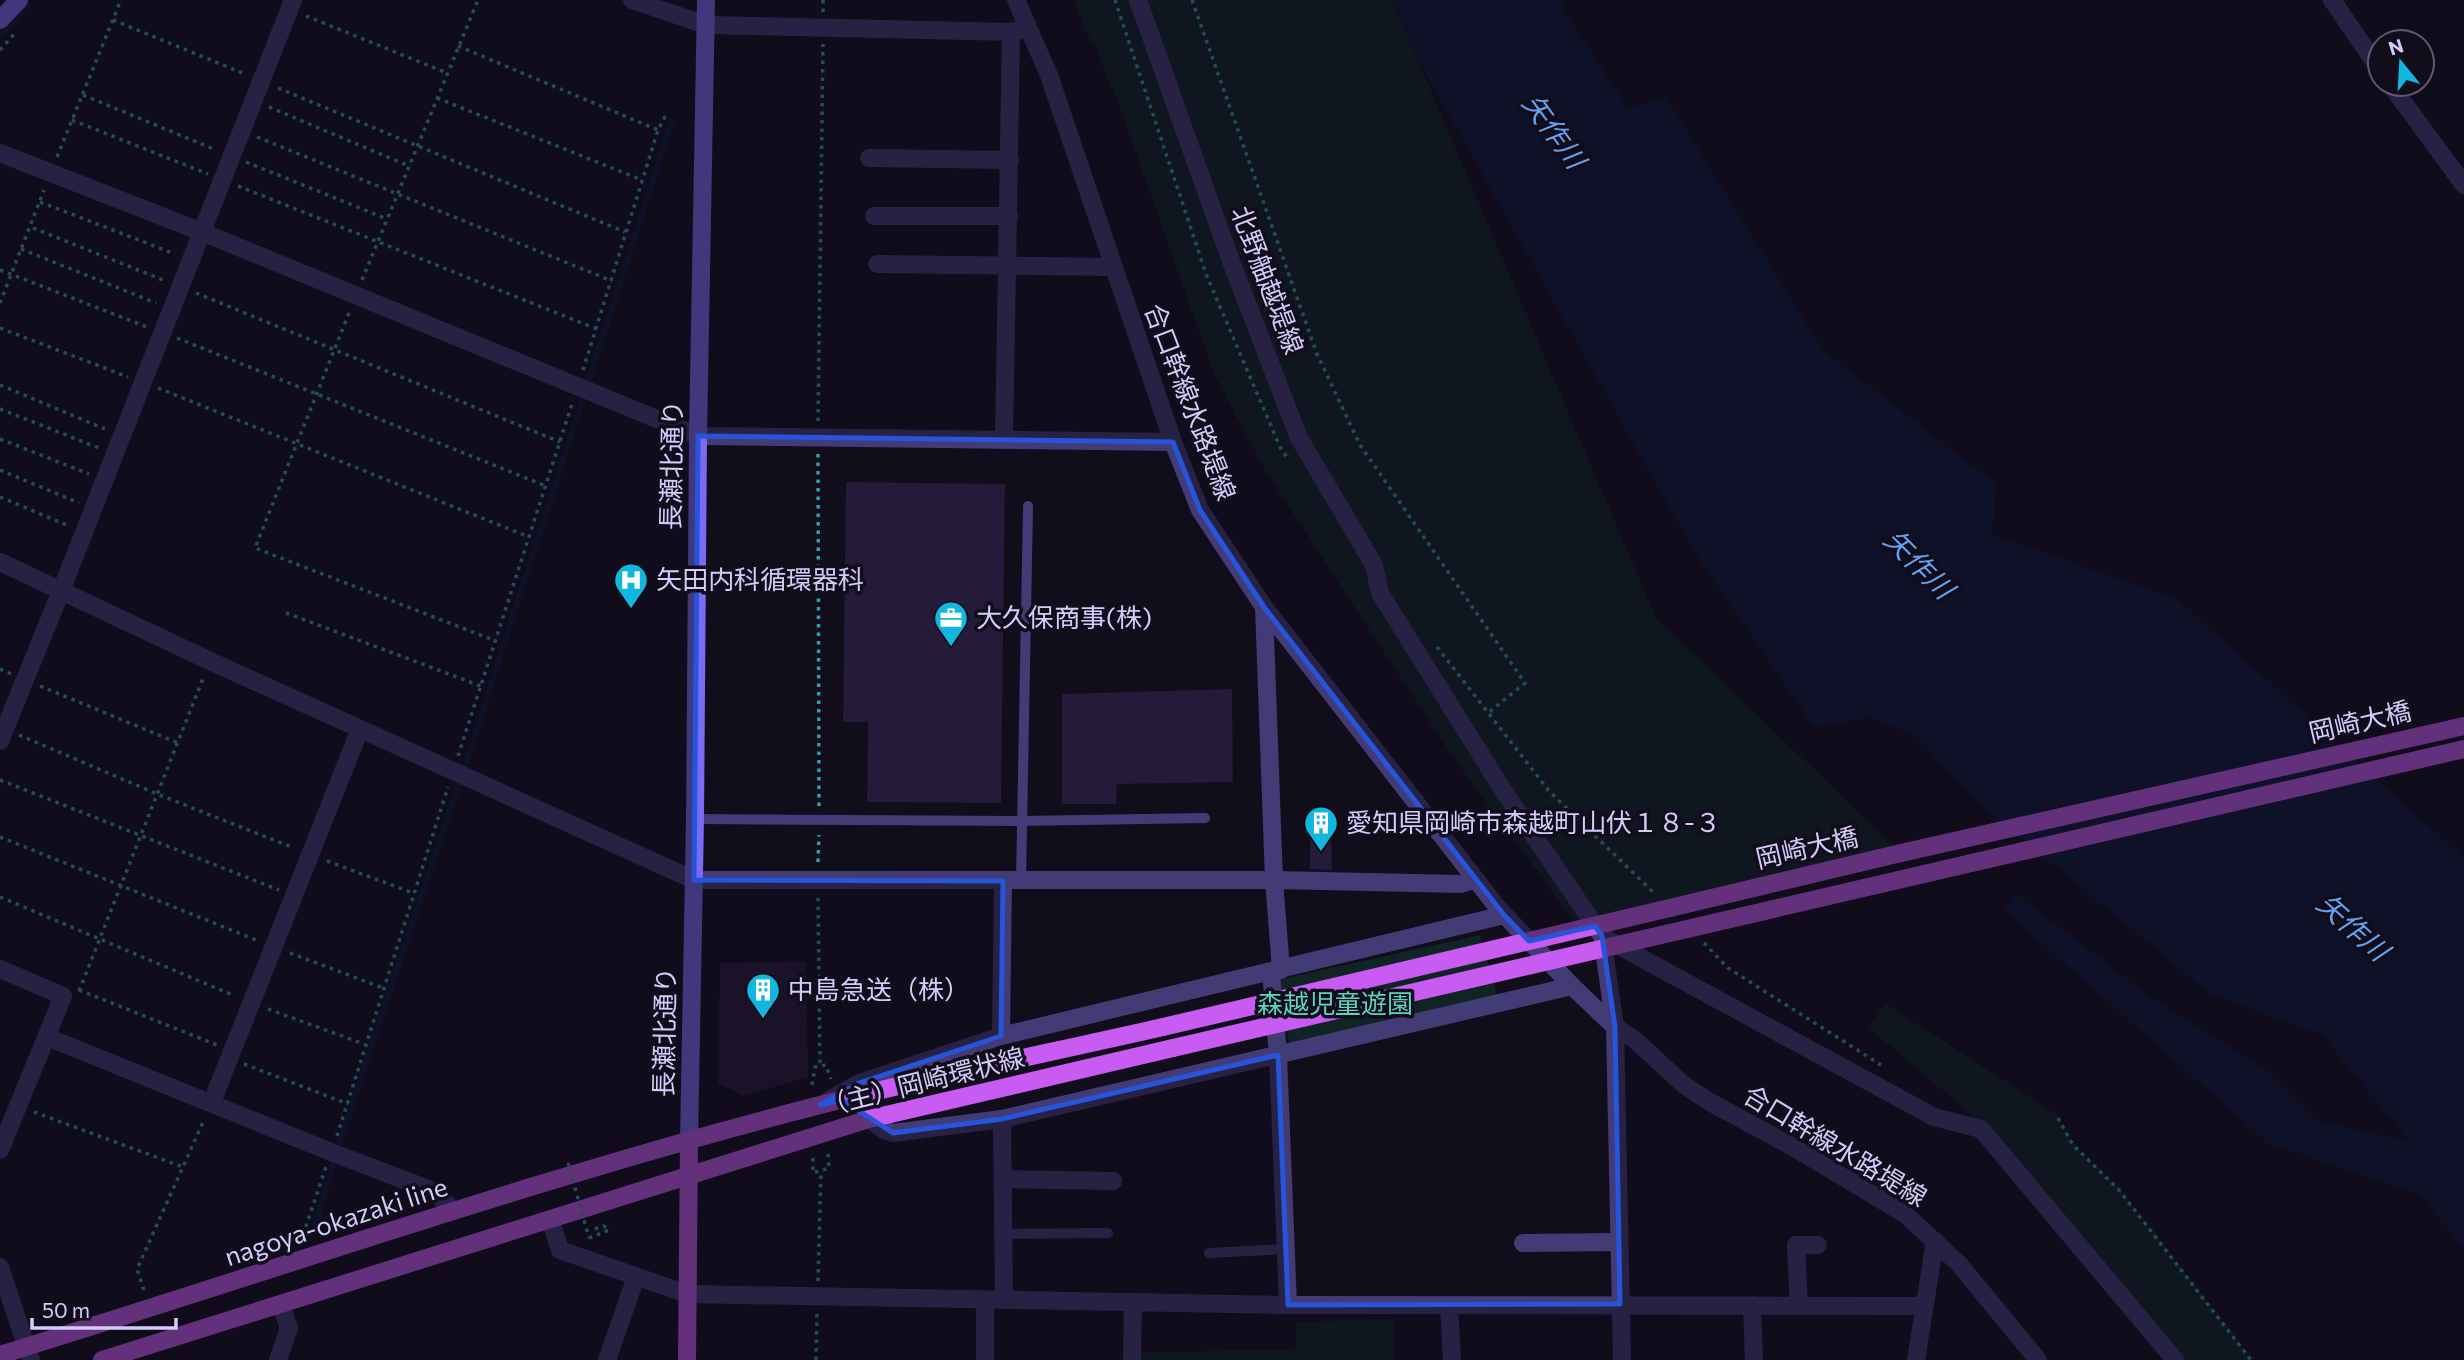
<svg xmlns="http://www.w3.org/2000/svg" width="2464" height="1360" font-family="Commissioner,'Noto Sans JP',sans-serif">
<style>
.green{fill:#102325}
.water{fill:#0c1735}
.lines{fill:none;stroke-linecap:round;stroke-linejoin:round}
.stream{stroke:#0c1735;stroke-width:6}
.building{fill:#241a3a}
.path{stroke:#369fa4;stroke-width:3.5;stroke-dasharray:3.5 5;stroke-linecap:butt}
.lane{stroke:#433b76;stroke-width:10}
.street{stroke:#433b76;stroke-width:18}
.secondary{stroke:#7b6af3;stroke-width:18}
.primary{stroke:#c85bf2;stroke-width:18}
.path-bridge{stroke:#369fa4;stroke-width:3.5;stroke-dasharray:3.5 5;stroke-linecap:butt}
.primary-bridge{stroke:#c85bf2;stroke-width:18}
.marked{fill:none;stroke:#2654da;stroke-width:5;stroke-linejoin:round}
.labels{text-anchor:middle;stroke-width:7;stroke-linejoin:round;paint-order:stroke}
.street-label{font-size:26px;fill:#d5cbfb;stroke:#110d1b}
.poi-label{font-size:26px;fill:#d5cbfb;stroke:#110d1b;text-anchor:start}
.park-label{font-size:26px;fill:#5ed3c2;stroke:#110d1b}
.water-label{font-size:28px;font-style:italic;fill:#62a1f2;stroke:#110d1b}
</style>
<rect width="100%" height="100%" fill="#110d1b"/>
<g class="green">
<path d="M1074,0h318l264,618 245,235 -231,55 -68,28 -19,-2 -132,-180 -184,-281 -52,-97 -98,-277 -8,-15 -12,-34 -13,-22z"/>
<path d="M1480,935l20,69 -210,47 -9,-72z"/>
<path d="M1886,1004l173,112 15,28 46,44 133,172h-71l-197,-234 -117,-99z"/>
<path d="M1393,1319l1,41h-258v-7l160,-4v-27z"/>
</g>
<path class="water" d="M1392,0h168l8,17 60,91 38,-11 157,253 173,134 -4,51 184,63 288,260v391l-45,-55 -151,-51 -264,-233 12,-16 139,106 112,70 51,51 91,20 -87,-106 -112,-41 -238,-197 -55,-60 -46,-20 -57,10 -119,-174 -278,-495z"/>
<g class="lines">
<g class="stream">
<path d="M0,36l27,-31"/>
<path d="M315,1225l21,-71 126,-379 210,-654"/>
</g>
</g>
<g class="building">
<path d="M846,482l159,2 -4,319 -134,-1 1,-80h-25z"/>
<path d="M1232,689l1,93 -116,2 -1,20h-54v-110z"/>
<path d="M1310,828h21l1,42 -22,-1z"/>
<path d="M806,962l2,115 -65,19 -25,-13 2,-120z"/>
</g>
<g class="lines">
<g class="path">
<path d="M1115,0l91,274 74,173 8,12"/>
<path d="M1192,0l125,354 43,91 165,238 -37,30"/>
<path d="M823,12v-12"/>
<path d="M306,16l141,57"/>
<path d="M113,20l132,54"/>
<path d="M458,46l200,84"/>
<path d="M0,50l16,-18"/>
<path d="M278,88l347,144"/>
<path d="M83,95l133,55"/>
<path d="M437,98l205,82"/>
<path d="M269,107l140,59"/>
<path d="M72,120l136,54"/>
<path d="M257,137l355,144"/>
<path d="M57,157l64,-157"/>
<path d="M246,162l141,57"/>
<path d="M238,186l359,143"/>
<path d="M40,202l135,52"/>
<path d="M33,228l130,52"/>
<path d="M21,249l135,54"/>
<path d="M0,270l147,57"/>
<path d="M362,280l116,-280"/>
<path d="M196,293l364,149"/>
<path d="M0,303l44,-113"/>
<path d="M349,313l-94,235 241,93"/>
<path d="M0,328l128,49"/>
<path d="M177,338l369,148"/>
<path d="M583,370l75,-240 9,-17"/>
<path d="M0,385l105,44"/>
<path d="M158,388l371,149"/>
<path d="M0,409l99,39"/>
<path d="M818,421l5,-377"/>
<path d="M0,439l89,35"/>
<path d="M818,454l1,352"/>
<path d="M0,470l79,33"/>
<path d="M0,497l69,29"/>
<path d="M286,613l195,73"/>
<path d="M1437,647l112,144 105,102"/>
<path d="M0,669l11,5"/>
<path d="M40,686l138,57"/>
<path d="M19,735l138,59 137,54"/>
<path d="M458,756l114,-352"/>
<path d="M0,780l279,110"/>
<path d="M0,837l256,103"/>
<path d="M327,861l86,32"/>
<path d="M818,862l1,-27"/>
<path d="M0,897l235,99"/>
<path d="M818,898l2,167"/>
<path d="M1704,943l24,25 153,97"/>
<path d="M290,953l93,35"/>
<path d="M79,990l138,55"/>
<path d="M79,991l125,-315"/>
<path d="M268,1009l96,35"/>
<path d="M244,1064l104,40"/>
<path d="M812,1085l3,-18 11,-2 5,14"/>
<path d="M34,1112l149,55"/>
<path d="M2058,1118l15,27 46,45 132,170"/>
<path d="M337,1136l111,-349"/>
<path d="M813,1158v15l16,-5 -1,-15"/>
<path d="M303,1235l23,-68"/>
<path d="M589,1238l20,-8 -5,-4 -10,3"/>
<path d="M818,1281l3,-110"/>
<path d="M144,1290l-7,-21 67,-149"/>
<path d="M816,1360l1,-47"/>
</g>
<g class="lane">
<path d="M695,819l326,2 184,-3"/>
<path d="M1021,881l7,-375"/>
<path d="M1002,1234l106,-1"/>
<path d="M1209,1253l77,-4"/>
</g>
<g class="street">
<path d="M632,0l74,25 305,7 9,-2"/>
<path d="M1016,0l33,75 124,367 27,68 64,97 234,301 74,78 43,41 19,12 50,46 26,17 83,45 112,67 54,50 79,96"/>
<path d="M1138,0l94,264 67,174 75,127 6,28 123,197 99,146 13,91 7,333"/>
<path d="M2332,0l48,70"/>
<path d="M2390,84l74,101"/>
<path d="M0,153l202,79 496,204 475,6"/>
<path d="M869,158l141,2"/>
<path d="M874,216h135"/>
<path d="M877,264l235,3"/>
<path d="M1004,440l7,-408"/>
<path d="M0,562l210,99 484,219h580l187,4 15,-5"/>
<path d="M1264,607l10,273 7,90"/>
<path d="M0,741l61,-150 232,-591"/>
<path d="M1608,940l326,177 47,12 194,231"/>
<path d="M0,969l63,27 -63,154"/>
<path d="M1271,972l7,83 10,250"/>
<path d="M1001,1036l2,-155"/>
<path d="M47,1037l289,117 97,37 21,20"/>
<path d="M829,1100l30,-17 142,-47 503,-121"/>
<path d="M212,1102l148,-373"/>
<path d="M869,1119l15,11 9,3 109,-14 570,-133"/>
<path d="M1002,1119l2,181"/>
<path d="M1004,1179l109,2"/>
<path d="M550,1219l10,31 127,44 601,11 636,1"/>
<path d="M1523,1243l95,-1"/>
<path d="M0,1267l31,93"/>
<path d="M1752,1305l2,55"/>
<path d="M1799,1305l-3,-60h22"/>
<path d="M1449,1306l3,54"/>
<path d="M278,1360l11,-32 -8,-23"/>
<path d="M607,1360l29,-83"/>
<path d="M985,1360v-60"/>
<path d="M1132,1360l1,-58"/>
<path d="M1916,1360l19,-119"/>
</g>
<g class="secondary">
<path d="M0,20l19,-20"/>
<path d="M689,1141l6,-322 3,-383 8,-436"/>
</g>
<g class="primary">
<path d="M1670,908l231,-55 563,-127"/>
<path d="M0,1355c273,-84 543,-179 820,-250 113,-29 229,-52 343,-78"/>
<path d="M102,1360l767,-241 304,-71"/>
<path d="M687,1360l2,-219"/>
</g>
<path class="path-bridge" d="M568,1163l21,75"/>
<g class="primary-bridge">
<path d="M1163,1027l507,-119"/>
<path d="M1173,1048l1291,-299"/>
</g>
</g>
<path d="M0 0H2464V1360H0ZM698,436l475,6 27,68 64,97 240,308 25,26 66,-15 7,10 13,91 5,277 -332,1 -10,-250 -276,64 -109,14 -51,-33 -22,5 39,-22 142,-47 2,-155 -309,-1z" fill="#110d1b" fill-opacity=".55" fill-rule="evenodd"/>
<path class="marked" d="M698,436l475,6 27,68 64,97 240,308 25,26 66,-15 7,10 13,91 5,277 -332,1 -10,-250 -276,64 -109,14 -51,-33 -22,5 39,-22 142,-47 2,-155 -309,-1z"/>
<defs>
<g id="hospital-pin" transform="scale(1.75)"><path d="M0 17L-7.5 6A9.5 9.5 0 1 1 7.5 6Z" fill="#12b7df" stroke="#110d1b"/><path d="M-5-5h3v3.5h4V-5h3V5h-3V1.5h-4V5h-3Z" fill="#fff"/></g>
<g id="office-pin" transform="scale(1.75)"><path d="M0 17L-7.5 6A9.5 9.5 0 1 1 7.5 6Z" fill="#12b7df" stroke="#110d1b"/><path d="M-6-3h4V-5.5h4V-3h4V5H-6ZM-1-4.5V-3h2v-1.5ZM-6 0V1H6V0Z" fill="#fff"/></g>
<g id="building-pin" transform="scale(1.75)"><path d="M0 17L-7.5 6A9.5 9.5 0 1 1 7.5 6Z" fill="#12b7df" stroke="#110d1b"/><path d="M-4-6H4V6H1V3H-1V6H-4ZM-2.5-4.3h1.7v1.8h-1.7ZM.8-4.3h1.7v1.8H.8ZM-2.5-1h1.7V.8h-1.7ZM.8-1h1.7V.8H.8Z" fill="#fff"/></g>
</defs>
<g fill-rule="evenodd">
<use href="#hospital-pin" x="631" y="580"/>
<use href="#office-pin" x="951" y="618"/>
<use href="#building-pin" x="1321" y="823"/>
<use href="#building-pin" x="763" y="990"/>
</g>
<g class="labels">
<g class="street-label">
<text transform="translate(1267 280) rotate(69)" y="9">北野舳越堤線</text>
<text transform="translate(1190 402) rotate(69)" y="9">合口幹線水路堤線</text>
<text transform="translate(672 465) rotate(-89)" y="9">長瀬北通り</text>
<text transform="translate(2360 722) rotate(-13)" y="9">岡崎大橋</text>
<text transform="translate(1807 848) rotate(-13)" y="9">岡崎大橋</text>
<text transform="translate(665 1032) rotate(-89)" y="9">長瀬北通り</text>
<text transform="translate(923 1082) rotate(-14)" y="9">（主）岡崎環状線</text>
<text transform="translate(1835 1146) rotate(31)" y="9">合口幹線水路堤線</text>
<text transform="translate(336 1222) rotate(-18)" y="9">nagoya-okazaki line</text>
</g>
<g class="poi-label">
<text x="656" y="589">矢田内科循環器科</text>
<text x="976" y="627">大久保商事(株)</text>
<text x="1346" y="832">愛知県岡崎市森越町山伏１８‐３</text>
<text x="788" y="999">中島急送（株）</text>
</g>
<g class="park-label">
<text x="1335" y="1013">森越児童遊園</text>
</g>
<g class="water-label">
<text transform="translate(1554 131) rotate(54)" y="10">矢作川</text>
<text transform="translate(1919 564) rotate(45)" y="10">矢作川</text>
<text transform="translate(2353 927) rotate(42)" y="10">矢作川</text>
</g>
</g>
<g transform="translate(2401 63) rotate(342)"><circle r="33" fill="#110d1b" stroke="#5f5975" stroke-width="2"/>
<path d="M0-5L12 26L0 18L-12 26Z" fill="#12b7df"/>
<text y="-10" font-size="19" font-weight="bold" text-anchor="middle" fill="#d5cbfb">N</text>
</g>
<path d="M32 1318v10h144v-10" fill="none" stroke="#d5cbfb" stroke-width="3.5"/>
<text x="42" y="1318" font-size="21" fill="#d5cbfb" stroke="#110d1b" stroke-width="5" paint-order="stroke">50 m</text>
</svg>
